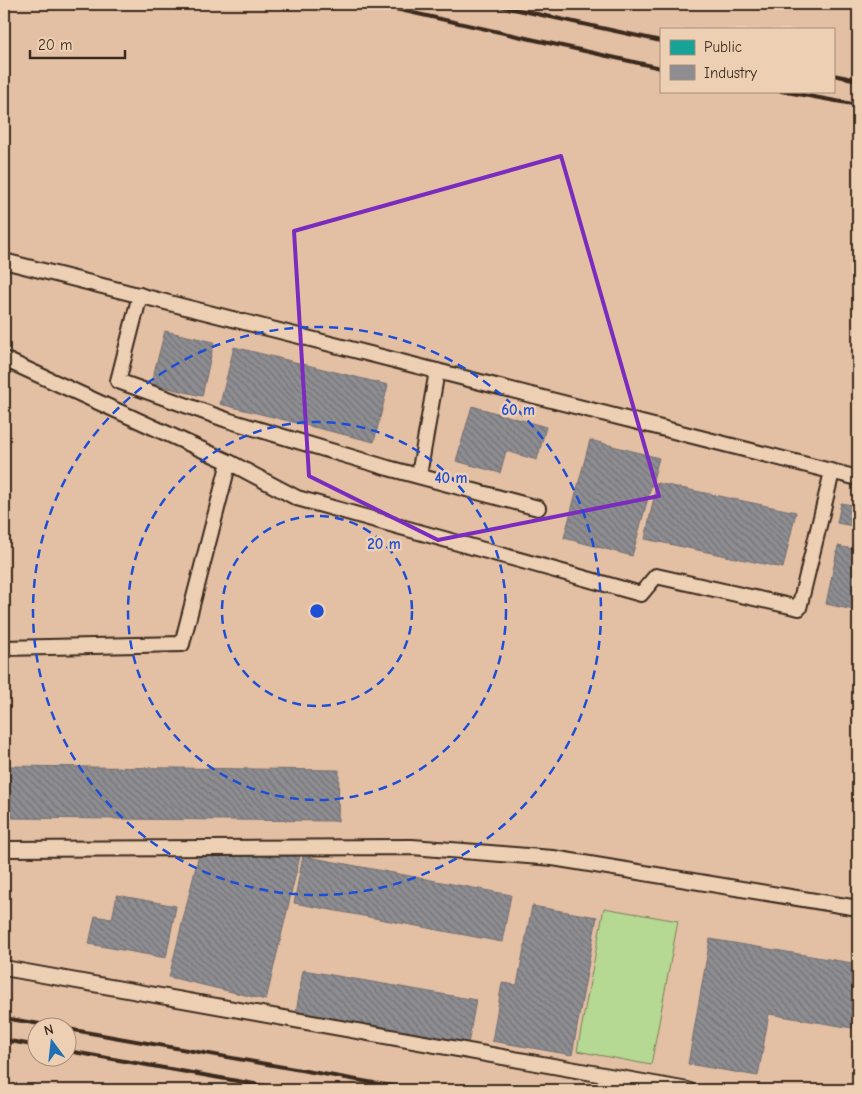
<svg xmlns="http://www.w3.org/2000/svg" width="862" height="1094" font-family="'Comic Neue',sans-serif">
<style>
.built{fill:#e3bfa4;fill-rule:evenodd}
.pitch{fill:#b5d892;stroke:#788158}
.public{fill:url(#public-back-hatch);stroke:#227f73}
.industry{fill:url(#industry-back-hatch);stroke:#746f6f}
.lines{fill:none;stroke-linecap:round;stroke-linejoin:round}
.lane-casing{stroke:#3b2a1e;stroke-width:18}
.lane{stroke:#edd0b4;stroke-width:14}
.rail{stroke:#3b2a1e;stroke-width:4}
.marked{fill:none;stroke:#7b2cbf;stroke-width:4;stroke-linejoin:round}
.ring{fill:none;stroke:#1d4ed8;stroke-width:2.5;stroke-dasharray:9 6}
.centre{fill:#1d4ed8;stroke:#edd0b4;stroke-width:2.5}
.ring-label{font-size:15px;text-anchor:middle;font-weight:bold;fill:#1d4ed8;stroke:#edd0b4;stroke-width:5;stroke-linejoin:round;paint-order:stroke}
</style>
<defs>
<pattern id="public-back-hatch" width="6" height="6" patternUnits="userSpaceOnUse" patternTransform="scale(1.25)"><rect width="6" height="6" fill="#17a398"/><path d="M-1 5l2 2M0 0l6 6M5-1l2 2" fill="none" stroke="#16857b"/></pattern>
<pattern id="industry-back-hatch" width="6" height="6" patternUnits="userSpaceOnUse" patternTransform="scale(1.25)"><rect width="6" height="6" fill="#8d8d92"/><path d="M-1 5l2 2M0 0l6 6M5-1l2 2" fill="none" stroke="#747377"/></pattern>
</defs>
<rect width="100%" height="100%" fill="#f0ceb2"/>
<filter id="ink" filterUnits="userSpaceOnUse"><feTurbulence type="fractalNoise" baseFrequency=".02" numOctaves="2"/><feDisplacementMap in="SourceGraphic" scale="10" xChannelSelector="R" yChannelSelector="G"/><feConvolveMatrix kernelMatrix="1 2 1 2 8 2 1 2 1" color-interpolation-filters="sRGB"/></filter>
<g filter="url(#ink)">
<path class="built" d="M4,4h854v1086h-854zM661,29h172v62h-172zM38,1026h30v30h-30z"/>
<path class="pitch" d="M604,908l74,13 -27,144 -74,-14z"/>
<path class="public" d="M828,4h30v5z"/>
<g class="industry">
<path d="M165,331l49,11 -12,54 -51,-12z"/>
<path d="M234,347l154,38 -14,57 -154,-38z"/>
<path d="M472,406l74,21 -9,33 -31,-9 -6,22 -44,-12z"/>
<path d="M590,440l69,18 -27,98 -68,-18z"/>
<path d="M657,483l139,29 -13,56 -138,-29z"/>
<path d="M841,503l17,3v21l-21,-4z"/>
<path d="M838,546l20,4v61l-32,-7z"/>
<path d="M10,766l329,4 -1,51 -329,-3z"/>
<path d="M199,854l101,2 -34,144 -97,-23z"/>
<path d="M303,856l208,39 -9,47 -208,-39z"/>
<path d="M117,895l59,11 -10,52 -77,-14 6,-28 17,3z"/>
<path d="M532,906l65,11 -25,138 -80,-14 10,-58 15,2z"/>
<path d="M710,939l148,25v65l-89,-15 -11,62 -70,-12z"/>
<path d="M303,970l173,30 -8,44 -172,-31z"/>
</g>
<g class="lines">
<g class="lane-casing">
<g id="lane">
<path d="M4,261l854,217"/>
<path d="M140,295l-22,86 109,39 161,48 150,40"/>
<path d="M4,359l225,103 68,36 344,96 15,-18 143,32 33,-136"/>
<path d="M419,475l18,-104"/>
<path d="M4,648l178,-4 47,-182"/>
<path d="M4,849l408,-2 141,11 305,50"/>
<path d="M4,968l684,122"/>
</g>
</g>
<use href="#lane" class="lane"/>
<g class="rail">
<path d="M373,4l288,64"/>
<path d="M491,4l170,37"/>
<path d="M833,75l25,5"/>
<path d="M781,91l77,14"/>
<path d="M4,1018l48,8"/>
<path d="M68,1029l346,61"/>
<path d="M4,1040l34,6"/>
<path d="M68,1051l220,39"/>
</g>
</g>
</g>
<path class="marked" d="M561,156l98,340 -221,44 -129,-64 -15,-245z"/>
<g class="ring">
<circle cx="317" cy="611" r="95"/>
<circle cx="317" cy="611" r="189"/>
<circle cx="317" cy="611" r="284"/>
</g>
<circle cx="317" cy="611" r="8" class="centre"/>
<g class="ring-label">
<text x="518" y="415">60 m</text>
<text x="451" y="483">40 m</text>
<text x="384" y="549">20 m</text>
</g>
<rect width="862" height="1094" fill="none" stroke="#edd0b4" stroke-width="20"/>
<rect x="10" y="10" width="842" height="1074" fill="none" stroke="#3b2a1e" stroke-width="2" filter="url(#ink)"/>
<rect x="660" y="28" width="175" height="65" fill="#edd0b4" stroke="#a68e78"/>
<rect x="670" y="40" width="25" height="15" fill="#17a398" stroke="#a68e78"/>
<text x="704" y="52" font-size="15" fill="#3b2a1e">Public</text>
<rect x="670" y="65" width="25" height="15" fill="#8d8d92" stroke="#a68e78"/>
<text x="704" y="78" font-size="15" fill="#3b2a1e">Industry</text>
<g transform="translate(52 1042) rotate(345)"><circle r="24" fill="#edd0b4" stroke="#a68e78"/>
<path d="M0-4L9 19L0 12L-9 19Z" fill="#1f6fb2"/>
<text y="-8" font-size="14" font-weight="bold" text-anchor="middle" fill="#3b2a1e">N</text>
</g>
<path d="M30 50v8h95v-8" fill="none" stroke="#3b2a1e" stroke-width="2.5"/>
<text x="38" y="50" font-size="15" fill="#3b2a1e" stroke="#edd0b4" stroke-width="4" paint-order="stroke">20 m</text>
</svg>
